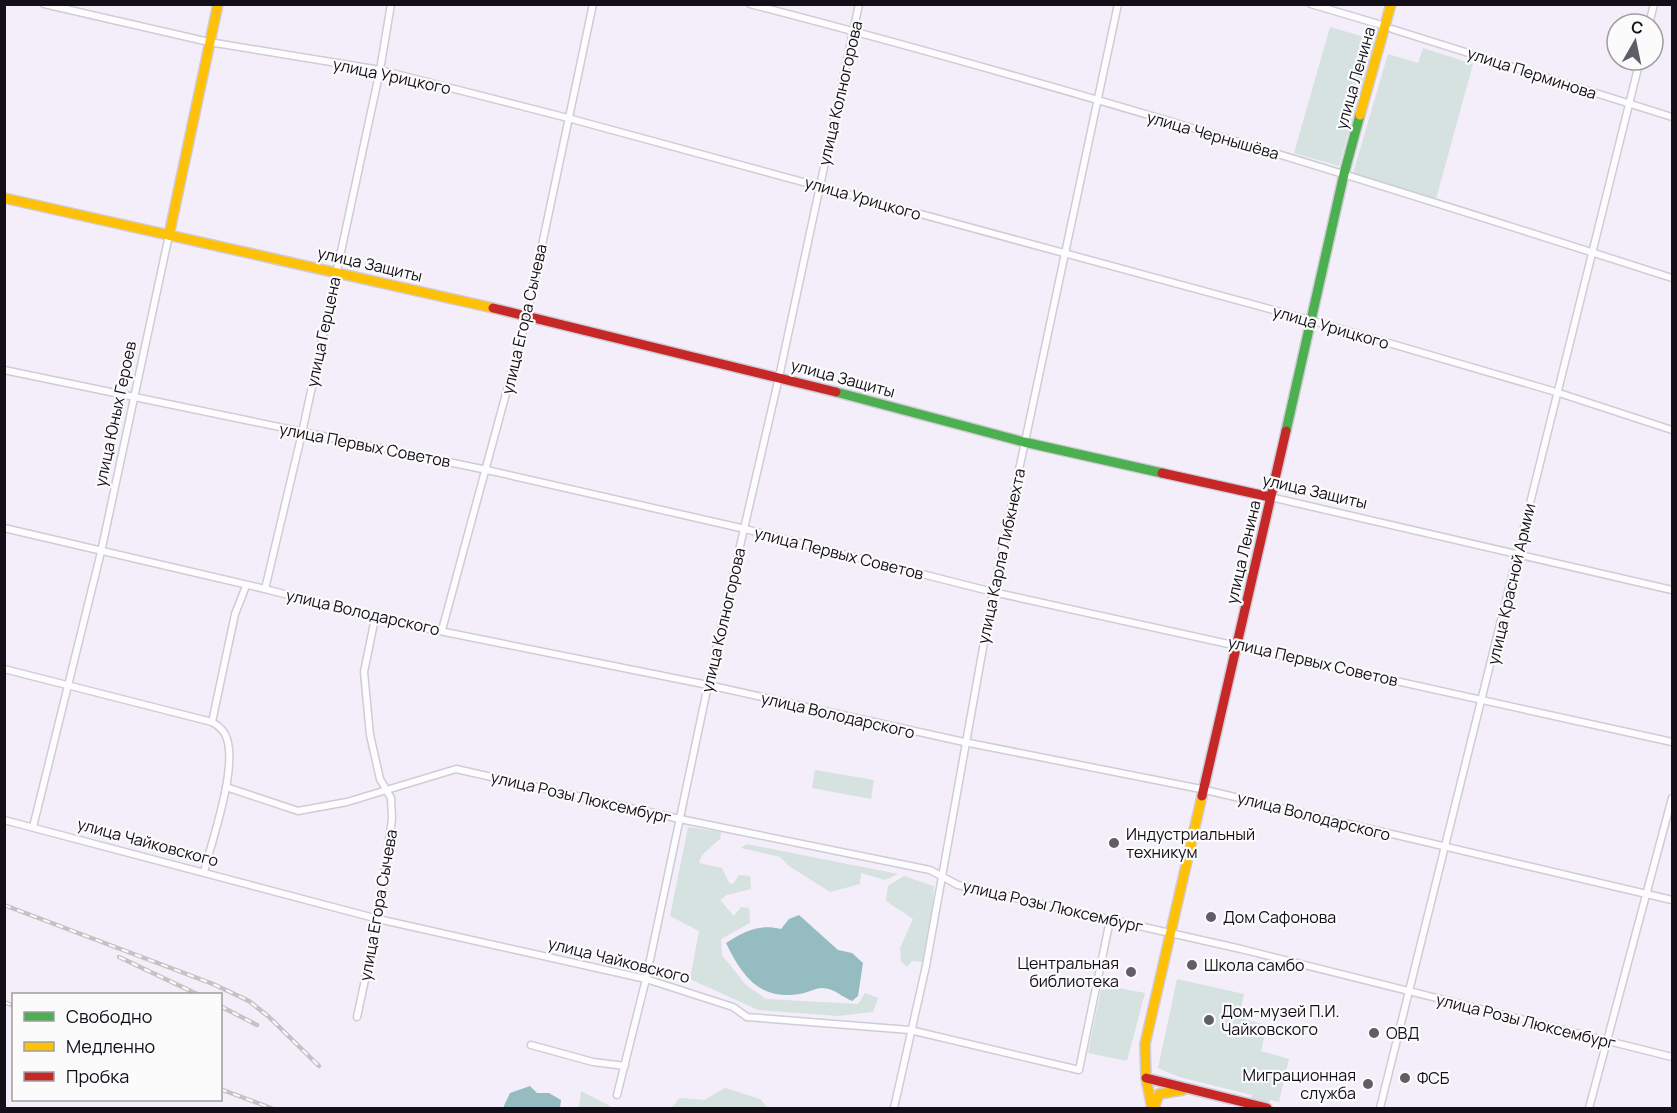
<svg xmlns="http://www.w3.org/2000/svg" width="1677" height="1113" font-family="Manrope,sans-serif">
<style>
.green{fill:#d5e2df}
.water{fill:#95bcc0}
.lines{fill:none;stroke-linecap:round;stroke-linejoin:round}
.street-casing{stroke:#d0ccd6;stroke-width:9}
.fast-casing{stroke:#d0ccd6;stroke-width:12}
.slow-casing{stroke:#d0ccd6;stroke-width:12}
.jam-casing{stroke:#d0ccd6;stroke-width:12}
.street{stroke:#fdfcfe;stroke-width:6}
.fast{stroke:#4caf50;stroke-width:9}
.slow{stroke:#ffc107;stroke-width:9}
.jam{stroke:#c62828;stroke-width:9}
.rail-casing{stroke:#c3c2c4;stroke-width:4.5}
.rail{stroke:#fbfbfb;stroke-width:2;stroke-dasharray:7;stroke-linecap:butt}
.poi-dot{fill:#615d67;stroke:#fbfbfb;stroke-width:2}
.labels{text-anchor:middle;stroke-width:4.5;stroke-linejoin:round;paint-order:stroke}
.street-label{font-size:16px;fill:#130f18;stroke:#fbfbfb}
.poi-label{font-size:16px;fill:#130f18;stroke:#fbfbfb;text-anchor:start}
</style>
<rect width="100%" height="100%" fill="#f3eef9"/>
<g class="green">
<path d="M1330,27l45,13 -36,126 -45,-13z"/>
<path d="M1423,48l50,16 -37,135 -83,-26 35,-119 30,9z"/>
<path d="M815,770l59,10 -3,19 -59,-11z"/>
<path d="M688,827l33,5 -1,7 -18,16 -3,8 23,5 7,15 4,1 6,-9 11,1 1,13 -24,6 -7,5 14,16 7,-9 8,1 1,15 -29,16 1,16 24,30 20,14 92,5 7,-11 13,5 -5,14 -35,4 -80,-6 -68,-31 9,-48 -29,-15z"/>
<path d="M747,844l151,30 -13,6 -24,-7 -1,11 -30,8 -41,-26 -9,-9 -39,-9z"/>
<path d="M904,876l30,10 -2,30 -9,46 -11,-1 -5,6 -6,-6 -1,-13 13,-29 -27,-18 2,-15z"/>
<path d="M1177,979l67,15 -5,24 28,7 -6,26 28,8 -10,43 -9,-2 -1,5 -18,-4 1,-6 -73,-18 -21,-9z"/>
<path d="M1102,985l43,8 -18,68 -39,-8z"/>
<path d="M725,1088l35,11 8,9h-97l9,-10 24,2z"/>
<path d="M581,1091l29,15 -1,2h-30z"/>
</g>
<g class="water">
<path d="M799,915l39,35 14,3 11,10 -5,33 -6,5c-10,-4 -18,-13 -30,-13 -7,0 -15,5 -23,6 -40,6 -57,-18 -73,-51 19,-12 33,-19 55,-14l8,-10z"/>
<path d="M530,1086l7,7h12l12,7 -1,8h-57l7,-15z"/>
</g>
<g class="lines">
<g class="street-casing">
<g id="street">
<path d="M44,4l165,38 171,28 188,48 742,202 246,72 116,38"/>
<path d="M750,4c310,80 617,176 922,274"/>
<path d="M1311,4l74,22"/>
<path d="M1649,24l5,-20"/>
<path d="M1392,29l280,88"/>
<path d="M4,370l483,100 258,59 248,63 679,150"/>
<path d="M1270,497l402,93"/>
<path d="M4,528l261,61 110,29 333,67 256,57 237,47 471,111"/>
<path d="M265,589l37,-156 78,-363 11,-66"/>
<path d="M442,630l85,-314 66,-312"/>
<path d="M4,669l208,53c7,4 13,9 15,17 10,31 -15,101 -23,133"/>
<path d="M212,722l23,-108 11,-28"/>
<path d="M226,787l72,24 49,-9 109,-33 224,50 250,51 28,15 283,64 431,108"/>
<path d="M4,820l374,99 268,60 87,28 14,10 163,13 169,40 31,-150"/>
<path d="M33,827l68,-275 68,-317"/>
<path d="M357,1017l21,-98 14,-100 -1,-21 -11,-19 -10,-44 -6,-63 11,-54"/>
<path d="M531,1045l62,17 32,4"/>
<path d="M617,1095l29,-116 62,-294 71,-308 80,-373"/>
<path d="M894,1108l32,-142 67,-374 125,-588"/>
<path d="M1380,1108l260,-1048"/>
<path d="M1589,1108l83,-310"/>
</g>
</g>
<g class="fast-casing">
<g id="fast">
<path d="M836,392l188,50 138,31"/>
<path d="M1286,431l58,-257 16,-59"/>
</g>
</g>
<g class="slow-casing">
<g id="slow">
<path d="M1360,115l31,-111"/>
<path d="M4,198l489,110"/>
<path d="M169,235l49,-231"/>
<path d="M1152,1108l-6,-30 -1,-34 57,-248"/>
<path d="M1154,1108l5,-14 24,-4"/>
</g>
</g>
<g class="jam-casing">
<g id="jam">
<path d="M493,308l343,84"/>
<path d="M1162,473l108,24"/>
<path d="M1202,796l84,-365"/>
<path d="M1146,1078l121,30"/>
</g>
</g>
<use href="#street" class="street"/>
<use href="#fast" class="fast"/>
<use href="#slow" class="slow"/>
<use href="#jam" class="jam"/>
<g class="rail-casing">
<g id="rail">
<path d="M4,905l209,79 36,17 20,16 50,49"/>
<path d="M119,957l78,37"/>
<path d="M4,1002l10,4"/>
<path d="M220,1006l37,19"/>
<path d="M220,1089l51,19"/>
</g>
</g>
<use href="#rail" class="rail"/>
</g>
<g class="poi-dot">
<circle cx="1114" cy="843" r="6"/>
<circle cx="1211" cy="917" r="6"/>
<circle cx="1192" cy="965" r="6"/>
<circle cx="1131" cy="972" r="6"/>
<circle cx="1209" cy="1020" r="6"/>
<circle cx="1374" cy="1033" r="6"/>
<circle cx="1405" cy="1078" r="6"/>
<circle cx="1368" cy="1084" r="6"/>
</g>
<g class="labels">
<g class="street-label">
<text transform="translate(1532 73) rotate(18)" y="6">улица Перминова</text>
<text transform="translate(392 76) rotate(12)" y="6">улица Урицкого</text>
<text transform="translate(1355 78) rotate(-74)" y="6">улица Ленина</text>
<text transform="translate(840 93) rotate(-77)" y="6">улица Колногорова</text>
<text transform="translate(1213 135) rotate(16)" y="6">улица Чернышёва</text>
<text transform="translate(863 198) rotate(16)" y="6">улица Урицкого</text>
<text transform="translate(370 264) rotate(13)" y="6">улица Защиты</text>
<text transform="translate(524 319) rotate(-77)" y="6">улица Егора Сычева</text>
<text transform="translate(1331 327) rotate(16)" y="6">улица Урицкого</text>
<text transform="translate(323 332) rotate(-78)" y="6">улица Герцена</text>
<text transform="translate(843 378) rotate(15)" y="6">улица Защиты</text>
<text transform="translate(115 414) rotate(-78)" y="6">улица Юных Героев</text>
<text transform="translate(365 445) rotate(11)" y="6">улица Первых Советов</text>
<text transform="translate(1315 491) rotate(13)" y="6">улица Защиты</text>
<text transform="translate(1243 552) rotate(-77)" y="6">улица Ленина</text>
<text transform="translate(839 553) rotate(14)" y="6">улица Первых Советов</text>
<text transform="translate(1001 556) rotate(-78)" y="6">улица Карла Либкнехта</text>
<text transform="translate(1511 584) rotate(-77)" y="6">улица Красной Армии</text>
<text transform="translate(363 612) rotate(13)" y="6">улица Володарского</text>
<text transform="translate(723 620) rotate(-77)" y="6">улица Колногорова</text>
<text transform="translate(1313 661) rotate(13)" y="6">улица Первых Советов</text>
<text transform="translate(838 715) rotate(13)" y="6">улица Володарского</text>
<text transform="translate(581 797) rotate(13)" y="6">улица Розы Люксембург</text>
<text transform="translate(1314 816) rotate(14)" y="6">улица Володарского</text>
<text transform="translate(148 842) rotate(15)" y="6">улица Чайковского</text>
<text transform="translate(378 905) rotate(-80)" y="6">улица Егора Сычева</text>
<text transform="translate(1053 906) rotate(13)" y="6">улица Розы Люксембург</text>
<text transform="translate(619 960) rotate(14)" y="6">улица Чайковского</text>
<text transform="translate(1526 1021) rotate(14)" y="6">улица Розы Люксембург</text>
</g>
<g class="poi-label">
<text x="1126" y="840">Индустриальный<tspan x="1126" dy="18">техникум</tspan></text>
<text x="1223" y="923">Дом Сафонова</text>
<text x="1119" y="969" text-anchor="end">Центральная<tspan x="1119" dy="18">библиотека</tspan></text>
<text x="1204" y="971">Школа самбо</text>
<text x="1221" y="1017">Дом-музей П.И.<tspan x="1221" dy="18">Чайковского</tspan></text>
<text x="1386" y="1039">ОВД</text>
<text x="1356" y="1081" text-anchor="end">Миграционная<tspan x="1356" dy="18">служба</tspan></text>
<text x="1417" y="1084">ФСБ</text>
</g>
</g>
<rect width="1677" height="1113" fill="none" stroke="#130f18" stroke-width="12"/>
<rect x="12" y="993" width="210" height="108" fill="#fbfbfb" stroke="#9e9da0" stroke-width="1.5"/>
<rect x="24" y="1012" width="30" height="9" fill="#4caf50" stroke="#9e9da0" stroke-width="1.5"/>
<text x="66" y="1023" font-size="18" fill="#130f18">Свободно</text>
<rect x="24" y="1042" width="30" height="9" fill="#ffc107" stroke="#9e9da0" stroke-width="1.5"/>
<text x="66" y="1053" font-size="18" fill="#130f18">Медленно</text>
<rect x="24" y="1072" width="30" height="9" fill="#c62828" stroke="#9e9da0" stroke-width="1.5"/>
<text x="66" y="1083" font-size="18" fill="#130f18">Пробка</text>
<g transform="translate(1635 42) rotate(9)"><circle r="28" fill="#fbfbfb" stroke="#9e9da0" stroke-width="1.5"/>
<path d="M0-4.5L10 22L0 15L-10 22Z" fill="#615d67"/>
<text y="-9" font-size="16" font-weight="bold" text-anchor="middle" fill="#130f18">С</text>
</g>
</svg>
